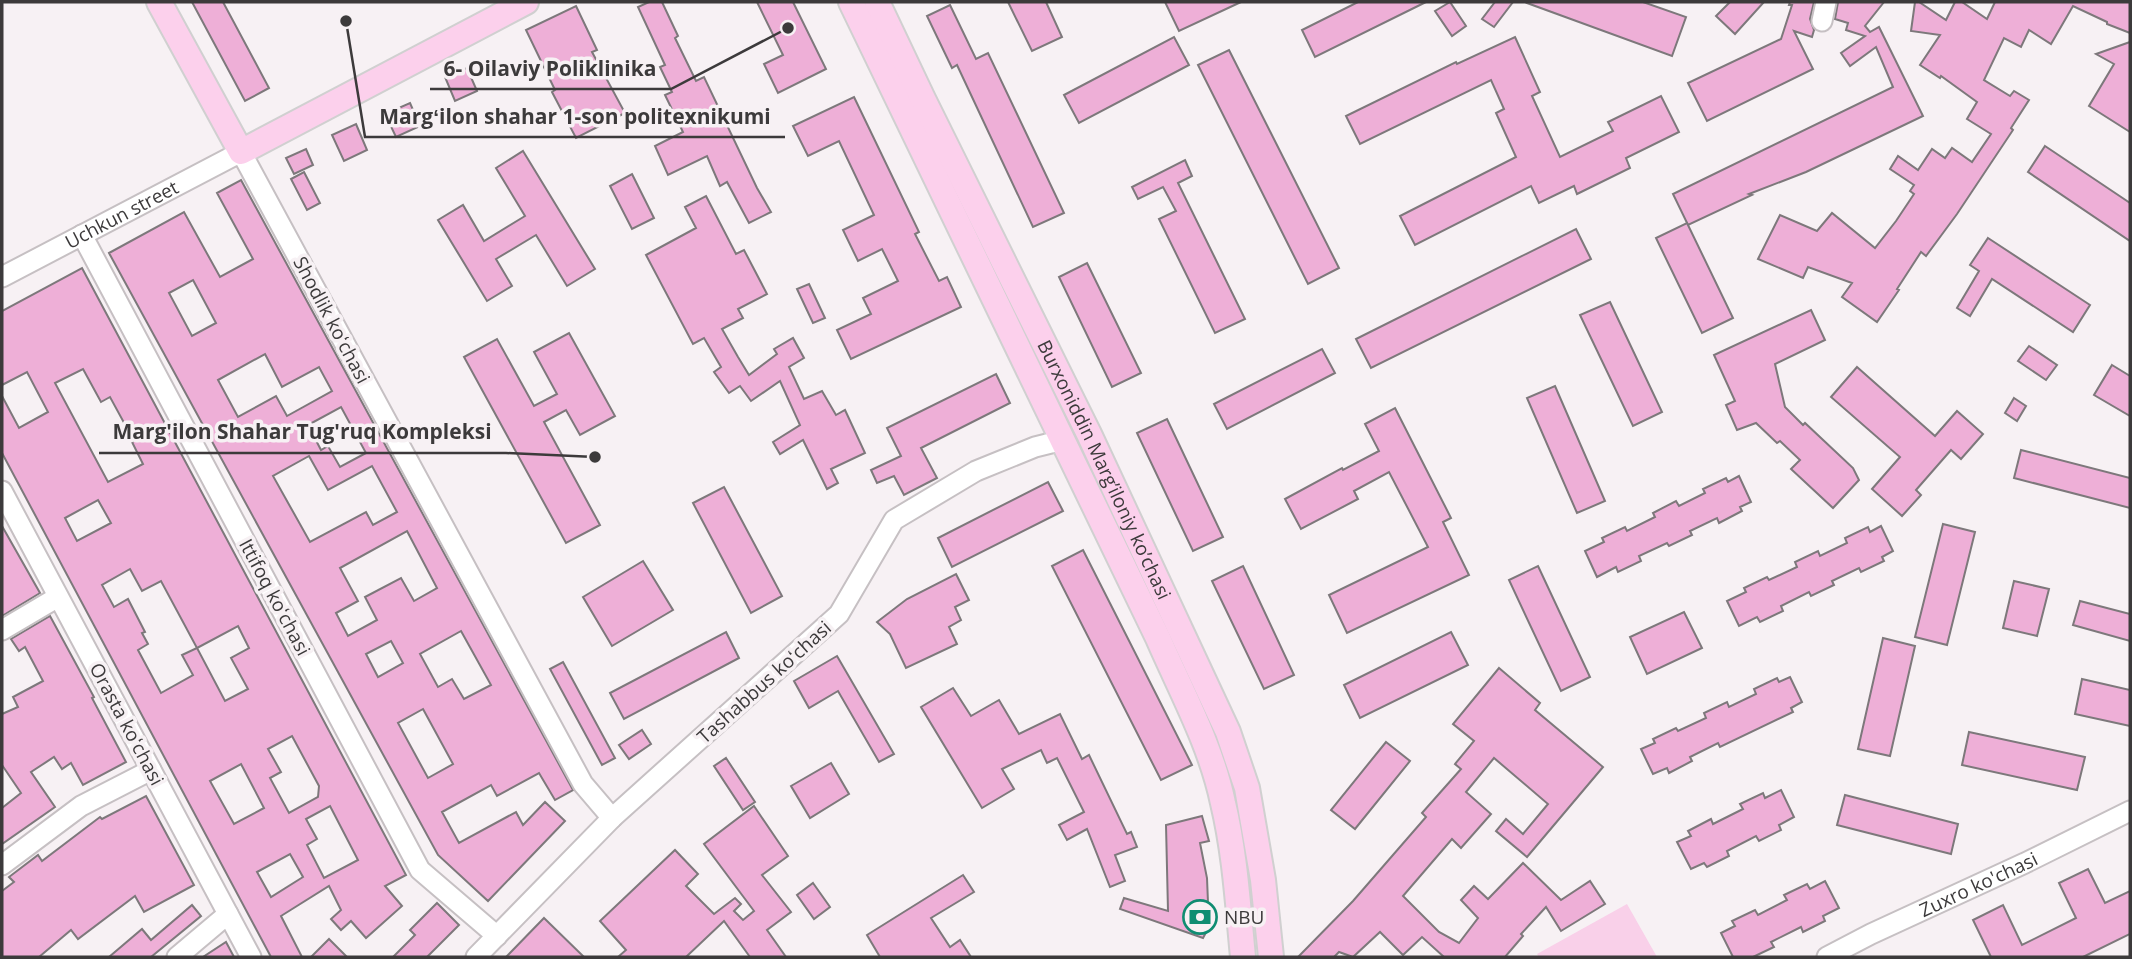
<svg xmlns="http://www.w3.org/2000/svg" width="2132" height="959" font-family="'Open Sans',sans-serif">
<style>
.pitch{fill:#f9d0e9}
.building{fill:#eeafd7;stroke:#7d787b;stroke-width:2;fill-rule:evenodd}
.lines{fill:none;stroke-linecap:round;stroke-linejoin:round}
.minor-casing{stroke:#c6c0c3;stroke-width:23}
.major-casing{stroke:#d0d0d0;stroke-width:28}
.minor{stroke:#fff;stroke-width:19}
.major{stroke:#fcd0ec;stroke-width:24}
.labels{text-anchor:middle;stroke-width:7;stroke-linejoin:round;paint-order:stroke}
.street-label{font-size:19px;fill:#3c3a3b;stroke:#f7f1f4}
.poi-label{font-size:19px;fill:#3c3a3b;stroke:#f7f1f4;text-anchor:start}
.leader{fill:none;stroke:#3c3a3b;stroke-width:2.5}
.callout-dot{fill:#3c3a3b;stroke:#f7f1f4;stroke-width:2.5}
.callout-label{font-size:21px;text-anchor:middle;font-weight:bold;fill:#3c3a3b;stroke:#f7f1f4;stroke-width:7;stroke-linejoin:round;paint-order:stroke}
</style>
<rect width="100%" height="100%" fill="#f7f1f4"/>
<path class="pitch" d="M1627,904l30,53h-118l-2,-3z"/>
<g class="building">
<path d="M192,2h31l46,86 -24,13z"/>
<path d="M649,2h13l16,34 -3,2 21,43 8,-4 53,111 14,24 -22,11 -22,-41 -7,4 -13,-30 -39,19 -13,-29 28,-14 -18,-37 7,-3 -12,-25 5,-2 -27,-58z"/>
<path d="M757,2h36l33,67 -48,24 -14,-29 19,-9z"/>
<path d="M1008,2h38l16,35 -30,14z"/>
<path d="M1165,2h76l-62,29z"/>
<path d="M1358,2h68l-111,55 -13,-27z"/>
<path d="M1450,2l16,24 -14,10 -17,-25z"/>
<path d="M1495,2h18l-19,25 -12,-8z"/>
<path d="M1528,2h115l43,15 -14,39 -145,-53z"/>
<path d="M1730,2h34l-29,32 -19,-18z"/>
<path d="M1790,2h24l-4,17 4,11 -2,7 -18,-6 19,38 -106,52 -19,-38 93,-44 11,-34h-3z"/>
<path d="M1838,2h46l-19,24 5,6 9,-5 44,89 -117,56 -57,22 3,1 -64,30 -15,-31 220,-107 -17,-40 -26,19 -9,-13 24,-17 -19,-6 2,-7 -13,-4z"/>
<path d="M1915,2h4l27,18 9,-18h7l25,17 8,-17h135v31l-23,-9v-2l-34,-16 -22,38 -22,-14 -8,17 -17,-9 -20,42 26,16 4,-5 15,9 -18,28 2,2 -56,84 -31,42 -5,-4 -24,37 2,1 -22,32 -35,-25 10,-14 -44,-16 -5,11 -45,-19 22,-44 37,16 15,-18 43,35 21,-27 18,-27 -4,-3 4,-6 -24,-16 8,-13 20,14 14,-21 13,9 7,-10 20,14 19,-28 -24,-15 10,-17 -36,-26 -1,2 -20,-13 20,-30 -29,-4z"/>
<path d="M950,5l26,54 12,-6 76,160 -31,14 -76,-162 -5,3 -25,-52z"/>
<path d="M576,6l21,44 -5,2 33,61 -49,25 -24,-46 3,-2 -29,-60z"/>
<path d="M1174,37l15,28 -110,58 -15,-28z"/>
<path d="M1515,37l25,55 -8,4 28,61 53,-26 -5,-9 53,-26 18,36 -53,26 4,10 -53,26 -3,-8 -35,17 -8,-17 -116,59 -15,-29 116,-59 -20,-44 8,-4 -13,-29 -131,64 -14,-28 110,-54 1,2z"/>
<path d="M2130,42v90l-41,-26 25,-42 -18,-10z"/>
<path d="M1229,50l110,218 -31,16 -110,-219z"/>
<path d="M467,68l10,23 -22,10 -10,-24z"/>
<path d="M854,97l65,135 -4,2 24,47 8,-4 14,30 -110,52 -14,-29 34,-16 -8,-16 35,-17 -16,-32 -24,12 -15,-31 31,-15 -35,-74 -31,15 -15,-30z"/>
<path d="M410,103l10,23 -24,11 -11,-23z"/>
<path d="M356,124l11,26 -23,11 -12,-26z"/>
<path d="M2045,146l85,57v38l-102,-69z"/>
<path d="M306,149l7,16 -19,9 -8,-16z"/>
<path d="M523,151l72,118 -28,17 -31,-51 -40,24 16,27 -25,15 -49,-81 25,-15 21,36 41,-25 -29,-48z"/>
<path d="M1185,160l7,16 -14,7 67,136 -30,14 -56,-114 17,-8 -13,-24 -25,12 -6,-12z"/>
<path d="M304,172l16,31 -13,7 -16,-31z"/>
<path d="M632,174l22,44 -22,11 -22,-43z"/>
<path d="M241,180l332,610 -18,10 -16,-27 -42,23 -6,-11 -49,27 17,31 57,-31 7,13 22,-23 20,19 -77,80 -50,-46 -329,-602 75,-41 36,65 33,-18 -36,-66zM193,280l23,43 -24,13 -23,-43zM265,354l17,33 37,-20 13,24 -45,25 -11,-20 -38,21 -20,-37zM341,407l25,46 -26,14 -12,-21 -7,4 -13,-25zM309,456l19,34 44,-24 25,46 -24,13 -7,-13 -56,30 -37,-66zM407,531l30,57 -23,13 -13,-23 -36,19 12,23 -29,16 -12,-23 22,-12 -18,-33zM461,631l30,54 -27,14 -12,-20 -14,8 -18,-33zM391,641l12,22 -25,14 -12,-23zM423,709l30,55 -25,14 -30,-55z"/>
<path d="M706,196l30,58 8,-4 23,44 -29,15 5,9 -21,11 16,28 11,18 28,-21 -3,-5 19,-11 11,20 -15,9 15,32 18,-8 14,24 9,-5 20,43 -34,16 7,14 -11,6 -24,-49 -23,14 -7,-12 27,-17 -20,-44 -29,20 -11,-15 -11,7 -15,-21 7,-5 -17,-29 -11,6 -47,-89 50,-27 -11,-21z"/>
<path d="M1687,223l46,95 -31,15 -46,-95z"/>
<path d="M1576,229l15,30 -220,109 -15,-29z"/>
<path d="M1988,238l102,67 -17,27 -81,-53 -22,37 -13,-8 22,-37 -9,-6z"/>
<path d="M1087,263l54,110 -29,14 -53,-110z"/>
<path d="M82,268l324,607 -21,11 17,20 -36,32 -15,-17 -10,9 -10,-11 10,-9 -12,-24 -48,30 21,41h-31l-269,-504v-57l17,32 29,-16 -21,-40 -25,13v-74zM83,369l18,33 9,-5 24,44 -2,1 11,22 -35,18 -53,-99zM98,500l13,23 -34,18 -12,-23zM130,569l12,22 19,-10 36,67 -15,7 11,20 -32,18 -23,-43 10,-6 -6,-11 3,-1 -17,-33 -14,8 -12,-22zM238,626l11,22 -18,10 17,31 -23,12 -28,-53zM292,736l27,50 -1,11 -29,16 -19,-35 11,-6 -13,-23zM241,764l23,44 -30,16 -24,-43zM330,806l28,54 -34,18 -17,-33 10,-6 -11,-20zM290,854l13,23 -32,20 -14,-25z"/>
<path d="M809,284l16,34 -12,5 -16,-34z"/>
<path d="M1610,302l52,110 -29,14 -53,-111z"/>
<path d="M1811,310l14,30 -50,24 10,43 18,18 2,-2 48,45 6,12 -26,28 -42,-39 9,-9 -20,-19 -3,2 -21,-20 -19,7 -11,-25 9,-4 -21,-46z"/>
<path d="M569,333l46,83 -35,19 -14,-25 -22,12 56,103 -34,18 -102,-186 33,-18 37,67 23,-12 -23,-42z"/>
<path d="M2029,346l28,19 -11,15 -28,-19z"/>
<path d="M1322,349l13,24 -108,56 -13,-25z"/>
<path d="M2112,365l18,11v40l-36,-21z"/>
<path d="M1857,367l78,69 22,-25 26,23 -22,25 -10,-9 -35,40 5,5 -19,21 -30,-27 28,-32 -69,-60z"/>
<path d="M996,374l14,29 -89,45 16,30 -33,17 -10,-19 -17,7 -6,-13 30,-14 -14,-28z"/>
<path d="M1555,386l50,115 -28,12 -50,-115z"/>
<path d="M2014,398l12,8 -9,15 -12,-8z"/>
<path d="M1395,408l56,110 -8,4 26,53 -122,58 -18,-38 99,-48 -39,-75 -35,19 4,8 -57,30 -16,-30 57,-31 1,2 36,-19 -14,-27z"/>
<path d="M1167,419l56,118 -30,14 -56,-118z"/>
<path d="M2021,450l109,28v30l-116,-30z"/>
<path d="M1739,476l12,26 -11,5 2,4 -23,12 -2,-5 -27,13 2,4 -23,11 -2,-3 -28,13 2,5 -23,11 -2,-5 -19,10 -12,-26 19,-9 -2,-4 23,-11 2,4 28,-14 -2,-4 23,-12 3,5 26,-13 -2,-4 23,-11 2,4z"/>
<path d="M1048,482l15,29 -111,56 -14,-29z"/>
<path d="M724,487l58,109 -31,17 -58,-110z"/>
<path d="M1943,524l32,8 -28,113 -32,-8z"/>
<path d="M2,526l38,67 -38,23z"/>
<path d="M1881,526l12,25 -11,6 2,4 -23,11 -2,-4 -27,13 2,4 -23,11 -2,-4 -28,14 2,5 -23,11 -3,-5 -18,9 -12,-25 19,-9 -2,-4 23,-11 2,3 28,-13 -2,-5 23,-11 2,5 27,-13 -2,-5 23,-11 2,5z"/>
<path d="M1083,550l109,215 -31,15 -109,-214z"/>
<path d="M643,561l30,49 -61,36 -29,-49z"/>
<path d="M1243,566l51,109 -30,14 -52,-108z"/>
<path d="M1538,566l52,111 -29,14 -52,-111z"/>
<path d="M956,574l13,26 -14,7 6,13 -12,7 8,17 -51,24 -16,-34 -13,-12 30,-23z"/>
<path d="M2014,581l35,8 -12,47 -34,-8z"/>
<path d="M2080,601l50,13v27l-57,-16z"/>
<path d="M1684,612l18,36 -55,26 -17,-37z"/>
<path d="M50,616l44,81 -2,1 34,64 -43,23 -12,-22 -9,6 -8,-12 -23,15 24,35 -53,37v-36l19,-15 -19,-28v-51l16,-7 -5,-10 30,-16 -18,-34 -6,4 -8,-12z"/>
<path d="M726,632l13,26 -115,61 -14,-26z"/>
<path d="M1451,632l17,33 -108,53 -16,-33z"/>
<path d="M1883,638l32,8 -25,110 -32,-7z"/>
<path d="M837,656l57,98 -15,8 -41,-71 -29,17 -15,-27z"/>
<path d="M563,662l52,96 -13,7 -52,-96z"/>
<path d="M1499,668l41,35 -5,7 68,57 -76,90 -31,-26 10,-12 17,15 25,-30 -54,-46 -28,34 25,22 -30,34 -9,-9 -49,57 36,36 20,11 19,-25 -17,-18 13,-14 14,13 35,-36 38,37 29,-19 15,23 -44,27 -15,-24 -25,27 2,2 -18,21h-61l-22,-20 -19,18 -23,-23 -27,25 -14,-5 -5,5h-36l55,-56 73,-84 -4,-4 39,-44 -6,-5 19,-23 -21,-17z"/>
<path d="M1790,677l12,25 -11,6 2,4 -73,35 -2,-4 -28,14 2,4 -23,12 -2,-5 -14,6 -12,-25 14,-6 -2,-4 23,-11 2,3 28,-13 -2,-5 23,-11 2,5 27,-13 -2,-5 23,-11 2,4z"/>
<path d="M2082,679l48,11v36l-55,-12z"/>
<path d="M953,688l18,28 28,-16 20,34 41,-20 22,45 7,-4 38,79 4,-2 6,15 -22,8 10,26 -15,6 -23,-58 -20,11 -8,-15 25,-13 -27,-54 -10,5 -6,-13 -39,19 12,20 -32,19 -61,-101z"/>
<path d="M642,730l9,14 -22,15 -10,-14z"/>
<path d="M1969,732l116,25 -8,33 -115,-25z"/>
<path d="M1386,742l24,19 -55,68 -24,-19z"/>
<path d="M726,758l29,44 -12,8 -29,-44z"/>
<path d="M831,763l18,31 -39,24 -19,-32z"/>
<path d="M1781,790l13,27 -15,8 2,5 -22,11 -3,-5 -29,15 2,5 -22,11 -3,-4 -13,6 -14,-27 14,-6 -3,-5 23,-12 2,5 30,-15 -3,-5 23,-11 2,5z"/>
<path d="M1845,795l113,29 -7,30 -114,-29z"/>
<path d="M146,796l48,89 -50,27 -9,-16 -57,43 -7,-9 -32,27h-37v-66l12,-9 -5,-5 29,-22 4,6 58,-44 2,2z"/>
<path d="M754,806l34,50 -26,19 29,37 -24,18 19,27h-36l-26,-36 -38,36h-68l8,-7 -26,-29 75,-71 23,24 -12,12 28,28 21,-16 6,6 -7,7 9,9 11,-9 -50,-67z"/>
<path d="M1202,816l7,25 -9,2 7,35 2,49 -6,11 -83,-29 4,-11 44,13 -2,-86z"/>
<path d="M2088,869l17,34 25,-12v43l-47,23h-92l-18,-37 30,-15 19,40 54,-27 -17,-35z"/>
<path d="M963,875l11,17 -43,26 19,29 10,-7 11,17h-91l-13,-22z"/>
<path d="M1825,881l14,27 -16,8 2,5 -22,11 -2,-5 -30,15 3,5 -21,10h-20l-12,-24 14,-7 -3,-5 23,-11 3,5 29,-15 -3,-5 23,-11 3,5z"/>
<path d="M813,883l17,24 -16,12 -17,-24z"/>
<path d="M437,903l22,22 -32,32h-34l22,-22 -5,-5z"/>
<path d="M192,905l9,11 -50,41h-42l33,-28 9,11z"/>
<path d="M544,918l40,39h-78z"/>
<path d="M329,939l18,18h-36z"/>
<path d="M226,942l8,15h-31z"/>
</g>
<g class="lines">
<g class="minor-casing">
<g id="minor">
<path d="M1822,21l4,-19"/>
<path d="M82,235l338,635 77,66"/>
<path id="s1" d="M2,277l239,-125 342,632 29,34"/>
<path d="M2,491l249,466"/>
<path d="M2,630l56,-33"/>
<path d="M2,865l79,-59 70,-36"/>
<path d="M177,957l51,-43"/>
<path d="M476,957l136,-139 227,-204 55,-94 82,-49 59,-24 28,-7"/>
<path id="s2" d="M1827,957l44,-23 154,-71 105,-52"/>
</g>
</g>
<g class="major-casing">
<g id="major">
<path d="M159,2l82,150 285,-150"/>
<path d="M851,2l307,636c23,53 53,107 65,165 12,50 15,103 20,154"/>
<path id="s3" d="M877,2l46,97 166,335 139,298 19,56 16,92 8,77"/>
</g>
</g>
<use href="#minor" class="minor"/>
<use href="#major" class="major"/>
</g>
<defs>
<g id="bank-ring" transform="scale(1.75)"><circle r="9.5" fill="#f7f1f4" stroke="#0f8d72" stroke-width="1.5"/><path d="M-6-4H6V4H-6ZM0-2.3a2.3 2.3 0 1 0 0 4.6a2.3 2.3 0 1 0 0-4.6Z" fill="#0f8d72"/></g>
</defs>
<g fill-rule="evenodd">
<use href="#bank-ring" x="1200" y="917"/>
</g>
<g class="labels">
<g class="street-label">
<text dy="7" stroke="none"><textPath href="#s1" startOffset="135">Uchkun street</textPath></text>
<text transform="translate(332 320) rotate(62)" y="7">Shodlik koʻchasi</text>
<text dy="7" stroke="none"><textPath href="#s3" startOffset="520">Burxoniddin Marg’iloniy ko’chasi</textPath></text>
<text transform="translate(275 597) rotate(62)" y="7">Ittifoq koʻchasi</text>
<text transform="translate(764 682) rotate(-42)" y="7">Tashabbus koʻchasi</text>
<text transform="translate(127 724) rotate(62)" y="7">Orasta koʻchasi</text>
<text dy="7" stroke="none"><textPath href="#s2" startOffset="168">Zuxro ko'chasi</textPath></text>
</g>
<g class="poi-label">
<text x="1224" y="924">NBU</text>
</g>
</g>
<path class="leader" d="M788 28L671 89H430M346 21L365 137H785M595 457L506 453H99"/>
<g class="callout-dot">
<circle cx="788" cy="28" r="7"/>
<circle cx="346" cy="21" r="7"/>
<circle cx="595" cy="457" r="7"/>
</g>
<g class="callout-label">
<text x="550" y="76">6- Oilaviy Poliklinika</text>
<text x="575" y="124">Margʻilon shahar 1-son politexnikumi</text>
<text x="302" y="439">Marg'ilon Shahar Tug'ruq Kompleksi</text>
</g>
<rect width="2132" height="959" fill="none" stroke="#3c3a3b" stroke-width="7"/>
</svg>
